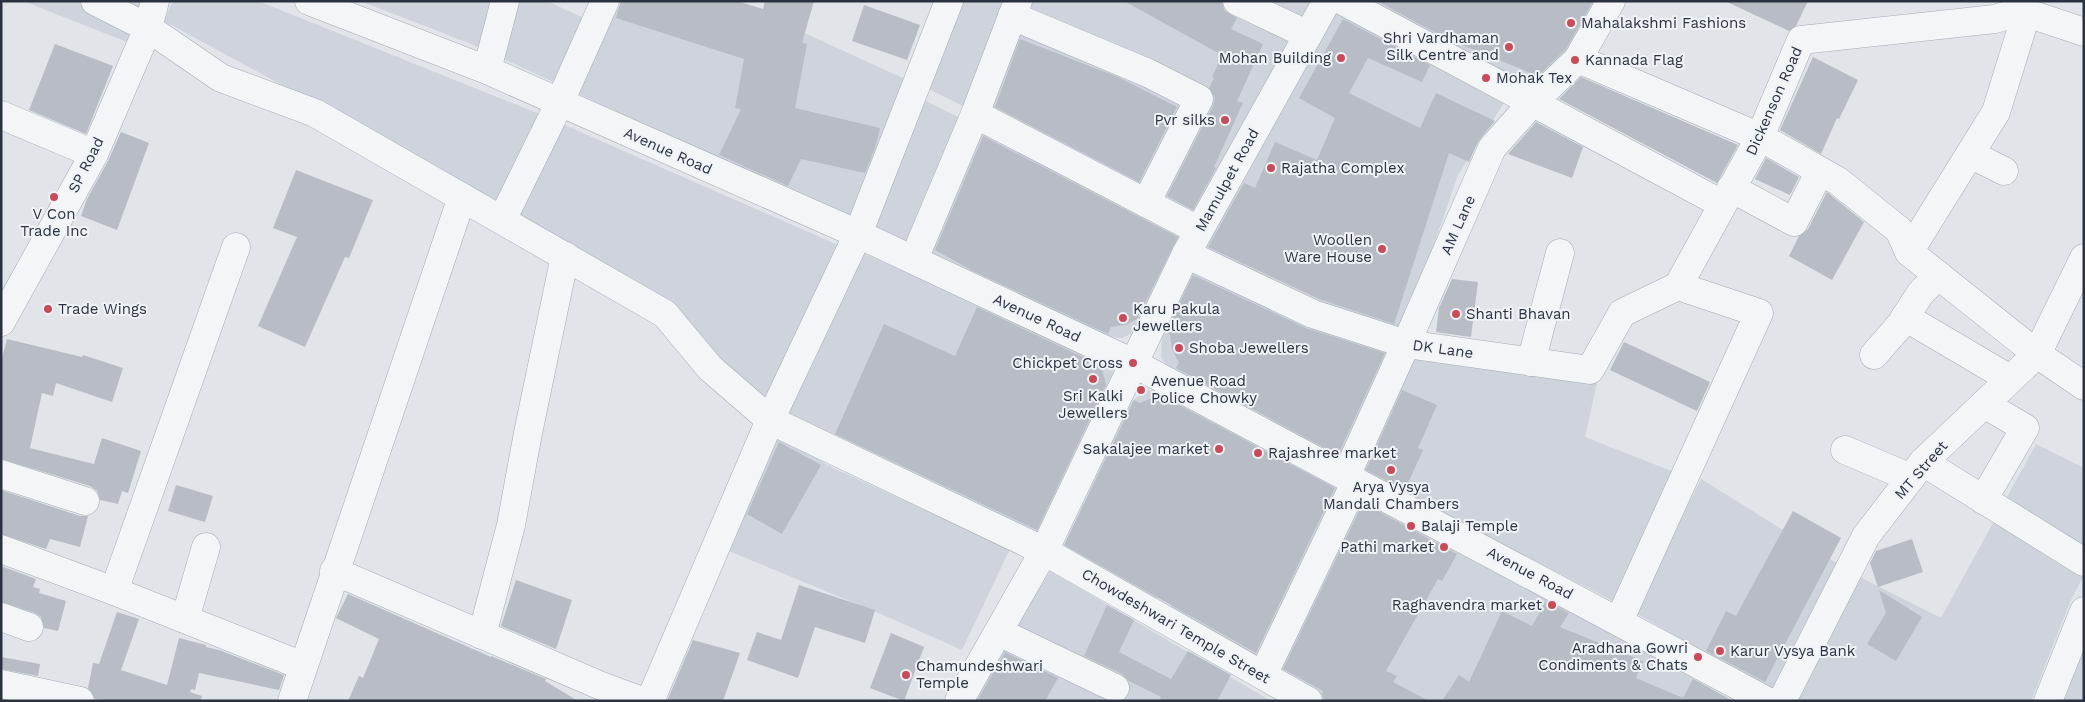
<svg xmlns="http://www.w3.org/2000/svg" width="2085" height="702" font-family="'Work Sans',sans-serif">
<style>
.built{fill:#cfd3db}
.building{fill:#b8bdc5}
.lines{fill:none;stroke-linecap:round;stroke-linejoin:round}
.minor-casing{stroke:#a6abb3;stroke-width:29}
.tertiary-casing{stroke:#a6abb3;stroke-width:29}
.minor{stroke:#f3f5f7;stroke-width:28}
.tertiary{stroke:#f3f5f7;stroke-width:28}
.poi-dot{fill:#c74c5a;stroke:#f0f3f6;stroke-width:2}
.labels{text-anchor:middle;stroke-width:4;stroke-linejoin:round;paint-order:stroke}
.poi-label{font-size:15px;fill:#2a3140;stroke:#f0f3f6;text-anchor:start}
.street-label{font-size:15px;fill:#2a3140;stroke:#f0f3f6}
</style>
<rect width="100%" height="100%" fill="#e1e4e9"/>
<g class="built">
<path d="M23,1h118l-14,41z"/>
<path d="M173,1h85l279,112 308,135 -78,152 -380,-258 -223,-121z"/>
<path d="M360,1h187l60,28 15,-28h112l171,78 -54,141 -382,-177z"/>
<path d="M957,1h355l-120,220 -269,-135z"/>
<path d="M1340,1h264l-43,68 -43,12 -60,94 -57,164 -200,-87z"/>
<path d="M920,98l265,131 -48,102 -15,7 -15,-1 -239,-114z"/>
<path d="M862,253l239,103 11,10 2,13 -71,159 -261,-124z"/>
<path d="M1193,263l98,50 196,41 116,1 -18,82 94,37 -64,128 -443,-227 -11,-18 1,-22z"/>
<path d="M1162,390l320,169 251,142h-408l-159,-85 11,-22 -15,-8 -9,19 -94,-49 72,-154 14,-11z"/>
<path d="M772,432l59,35 179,82 -48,101 -81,-36 -157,-65z"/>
<path d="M2036,444l48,24v107l-14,27 -39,99h-242l-155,-89 67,-133 153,95 87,44z"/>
<path d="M1050,571l221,130h-301z"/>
<path d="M2084,634v67h-28z"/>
</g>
<g class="building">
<path d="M621,1h116l26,8 2,-8h49l-12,42 5,1 -12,64 85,20 -5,20 -10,25 -64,-14 -13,27 -69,-31 22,-46 -6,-1 9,-49 -128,-41z"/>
<path d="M1124,1h98l2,9 13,8 -6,11 32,15 -26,57 6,2 -29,64 2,1 -23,42 -26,-14 46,-90 2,-8 -6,-10 5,-10 -2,-1 10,-22z"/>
<path d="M1377,1h216l-27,48 -28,27 -91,-37z"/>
<path d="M1725,1h83l-12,25 -7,5z"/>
<path d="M864,5l56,20 -13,35 -55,-19z"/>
<path d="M1343,19l87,46 -8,17 -54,-24 -19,35 71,35 16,-35 59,28 -17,20 -9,21 -20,-9 -55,171 -75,-25 -111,-52 36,-64 11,5 20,-46 42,18 18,-42 -36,-20z"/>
<path d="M1020,39l98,38 59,30 -38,75 -144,-75z"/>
<path d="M55,44l58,22 -27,68 -57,-24z"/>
<path d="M1813,57l45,23 -19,39 -2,-1 -16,36 -41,-24z"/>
<path d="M1581,77l157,68 -21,38 -158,-84z"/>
<path d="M1536,122l47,25 -11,31 -64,-24z"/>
<path d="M121,132l28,11 -32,87 -36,-14 6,-17 21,-38z"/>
<path d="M983,136l195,101 -41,82 -11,6 -15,2 -3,7 -135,-63 -38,-21z"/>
<path d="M1766,158l33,19 -9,18 -35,-16z"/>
<path d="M296,170l77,30 -24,58 -4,-1 -40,90 -47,-21 39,-89 -24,-9z"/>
<path d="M1827,192l37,30 -32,58 -43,-24 10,-20 9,-7z"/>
<path d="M1193,275l113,53 79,25 -47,102 -162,-87 3,-5 -7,-14 -2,-14 -4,-3z"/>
<path d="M1452,279l26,3 -7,55 -35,-5 3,-24z"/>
<path d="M977,307l123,58 3,7 3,13 -69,145 -202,-96 49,-110 71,32z"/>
<path d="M7,339l75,18 1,-2 40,13 -11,34 -56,-19 -3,13 -11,-3 -12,55 64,16 8,-26 39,13 -13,42 -6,-2 -4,13 -18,-4 -3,-9 -7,-5 -89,-27v-96z"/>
<path d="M1624,342l86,40 -13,29 -87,-41z"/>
<path d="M1402,390l35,15 -19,43 5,2 -18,40 -39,-20z"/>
<path d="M1162,396l173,92 -79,165 -192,-108 70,-145 6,3 14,-6z"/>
<path d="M779,442l42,23 -39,69 -35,-20z"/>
<path d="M176,485l37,11 -8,26 -37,-11z"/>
<path d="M1,490l79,26h8l-8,31 -30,-8 -4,10 -45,-15z"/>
<path d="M1363,503l94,51 -15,27 -4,-2 -52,92 11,5 -4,6 36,19h-105l-2,-7 1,-3 -40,-22z"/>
<path d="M1793,511l48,27 -76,144 -59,-31 20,-40 10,5z"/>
<path d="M1912,539l11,33 -45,15 -8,-24 6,-12z"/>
<path d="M1,566l35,13 -3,8 7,2 -1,4 27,8 -8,30 -14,-3 -3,-11 -6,-4 -34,-11z"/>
<path d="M516,580l56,20 -16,49 -55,-23z"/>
<path d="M799,585l76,25 -10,33 -50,-16 -17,51 -51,-18 10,-28 24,8z"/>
<path d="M1879,590l43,27 -26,44 -29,-17 19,-31z"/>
<path d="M348,594l143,63v-1l55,23 -1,2 33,20h-230l11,-25 4,2 16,-39 -43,-21z"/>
<path d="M1546,601l23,12 -9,14 83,34 -7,17 47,20 10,-19 40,22h-291l17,-26 10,7 33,-71 30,15z"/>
<path d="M1107,605l27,15 -15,32 52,27 17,-28 43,24 -14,26h-58l2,-4 -32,-16 -7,-7 -38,-18z"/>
<path d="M117,612l22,7 -18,51 46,15 12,-47 27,7v2l13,3 65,25 -5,15 -80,-17 -4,17 -4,-1 -1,3 12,4 -1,5h-96l-10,-2 -7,-11 5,-25 6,1z"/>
<path d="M891,633l33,14 -20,54 -34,-13z"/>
<path d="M693,640l47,13 -17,48h-56z"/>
<path d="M1005,652l53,26 -13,23h-68z"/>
<path d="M1,657l39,7 -2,12 -37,-7z"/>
</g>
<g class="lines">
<g class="minor-casing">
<g id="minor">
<path d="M95,1l53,27 73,50 94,35 350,201 45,54 60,52 274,131 264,150"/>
<path d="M1237,1l71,34"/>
<path d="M1343,1l379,203"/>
<path d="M2021,11l63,21"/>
<path d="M1012,16l136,57 51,26 -53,104"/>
<path d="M1578,59l182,78 78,44 61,49 10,22 128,102 47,32"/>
<path d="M487,70l18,-69"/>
<path d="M975,114l223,116"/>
<path d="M1,115l93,39"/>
<path d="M1970,154l34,17"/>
<path d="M1731,188l63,34 26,-51"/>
<path d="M502,220l57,-116"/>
<path d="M1909,252l87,-140 26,-84 -1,-17 3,-10"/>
<path d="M1186,254l127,60 93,30 184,26 32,-57 56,-27"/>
<path d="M914,259l61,-145 43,-113"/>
<path d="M1678,286l82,-149 41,-97 194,-21 26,-8"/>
<path d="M1905,317l105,62"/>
<path d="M1,322l93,-168 54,-126 7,-27"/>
<path d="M1874,355l26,-30 20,-31 18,-19"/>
<path d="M1531,362l29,-109"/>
<path d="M1845,450l66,28"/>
<path d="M1923,462l161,100"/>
<path d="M1,474l84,27"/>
<path d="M1346,476l60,-132 86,-196 40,-45 46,-44 33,-58"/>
<path d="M1983,500l42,-72 -41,-24"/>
<path d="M1,549l113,42 189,75"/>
<path d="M334,571l265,114 43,16"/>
<path d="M114,591l122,-344"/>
<path d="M1,617l28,10"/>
<path d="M185,619l21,-72"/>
<path d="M1619,621l140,-308 -81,-27"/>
<path d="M999,632l116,56"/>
<path d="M482,635l29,-110 17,-92 37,-177"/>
<path d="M1263,675l93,-194"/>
<path d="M1,684l79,17"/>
<path d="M292,701l170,-504"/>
<path d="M650,701l120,-281 88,-186 91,-233"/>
<path d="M1782,701l84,-165 57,-74 114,-108 47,-96"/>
<path d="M2048,701l36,-90"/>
</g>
</g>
<g class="tertiary-casing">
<g id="tertiary">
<path d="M309,1l178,69 371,164 275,129 634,338"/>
<path d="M559,104l46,-103"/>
<path d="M959,701l85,-150 142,-297 141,-253"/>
</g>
</g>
<use href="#minor" class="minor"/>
<use href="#tertiary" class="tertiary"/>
</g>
<g class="poi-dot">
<circle cx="1571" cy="23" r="5"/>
<circle cx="1509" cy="47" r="5"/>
<circle cx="1341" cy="58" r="5"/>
<circle cx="1575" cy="60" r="5"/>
<circle cx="1486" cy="78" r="5"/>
<circle cx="1225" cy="120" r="5"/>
<circle cx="1271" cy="168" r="5"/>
<circle cx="54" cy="197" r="5"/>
<circle cx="1382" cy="249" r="5"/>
<circle cx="48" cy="309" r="5"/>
<circle cx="1456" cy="314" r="5"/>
<circle cx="1123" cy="318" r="5"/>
<circle cx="1179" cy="348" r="5"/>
<circle cx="1133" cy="363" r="5"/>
<circle cx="1093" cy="379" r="5"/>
<circle cx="1141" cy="390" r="5"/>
<circle cx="1219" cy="449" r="5"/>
<circle cx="1258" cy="453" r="5"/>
<circle cx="1391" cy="470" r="5"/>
<circle cx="1411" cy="526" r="5"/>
<circle cx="1444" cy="547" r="5"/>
<circle cx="1552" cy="605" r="5"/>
<circle cx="1720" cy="651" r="5"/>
<circle cx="1698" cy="657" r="5"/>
<circle cx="906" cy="675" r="5"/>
</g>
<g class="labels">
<g class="poi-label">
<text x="1581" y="28">Mahalakshmi Fashions</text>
<text x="1499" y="43" text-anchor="end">Shri Vardhaman<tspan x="1499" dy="17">Silk Centre and</tspan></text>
<text x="1331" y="63" text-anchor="end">Mohan Building</text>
<text x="1585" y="65">Kannada Flag</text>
<text x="1496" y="83">Mohak Tex</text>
<text x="1215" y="125" text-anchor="end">Pvr silks</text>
<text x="1281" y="173">Rajatha Complex</text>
<text x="54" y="219" text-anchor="middle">V Con<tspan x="54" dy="17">Trade Inc</tspan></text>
<text x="1372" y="245" text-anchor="end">Woollen<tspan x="1372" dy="17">Ware House</tspan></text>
<text x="58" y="314">Trade Wings</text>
<text x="1133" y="314">Karu Pakula<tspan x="1133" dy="17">Jewellers</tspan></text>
<text x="1466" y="319">Shanti Bhavan</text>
<text x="1189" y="353">Shoba Jewellers</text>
<text x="1123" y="368" text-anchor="end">Chickpet Cross</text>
<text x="1151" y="386">Avenue Road<tspan x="1151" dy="17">Police Chowky</tspan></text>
<text x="1093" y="401" text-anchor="middle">Sri Kalki<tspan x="1093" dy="17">Jewellers</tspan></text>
<text x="1209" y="454" text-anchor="end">Sakalajee market</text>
<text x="1268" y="458">Rajashree market</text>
<text x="1391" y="492" text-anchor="middle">Arya Vysya<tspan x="1391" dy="17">Mandali Chambers</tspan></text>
<text x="1421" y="531">Balaji Temple</text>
<text x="1434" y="552" text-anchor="end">Pathi market</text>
<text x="1542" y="610" text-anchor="end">Raghavendra market</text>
<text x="1688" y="653" text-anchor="end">Aradhana Gowri<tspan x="1688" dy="17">Condiments &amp; Chats</tspan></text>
<text x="1730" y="656">Karur Vysya Bank</text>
<text x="916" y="671">Chamundeshwari<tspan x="916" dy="17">Temple</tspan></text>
</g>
<g class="street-label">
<text transform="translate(1774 101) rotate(-66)" y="5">Dickenson Road</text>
<text transform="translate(668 151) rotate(24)" y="5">Avenue Road</text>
<text transform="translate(86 165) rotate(-63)" y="5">SP Road</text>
<text transform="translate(1227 180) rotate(-61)" y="5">Mamulpet Road</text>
<text transform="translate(1458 225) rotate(-66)" y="5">AM Lane</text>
<text transform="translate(1037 318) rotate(25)" y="5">Avenue Road</text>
<text transform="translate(1443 349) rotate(8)" y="5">DK Lane</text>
<text transform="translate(1921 470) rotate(-49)" y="5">MT Street</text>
<text transform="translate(1530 573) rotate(28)" y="5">Avenue Road</text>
<text transform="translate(1176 626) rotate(30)" y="5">Chowdeshwari Temple Street</text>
</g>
</g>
<rect width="2085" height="702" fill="none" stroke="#2a3140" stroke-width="5"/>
</svg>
